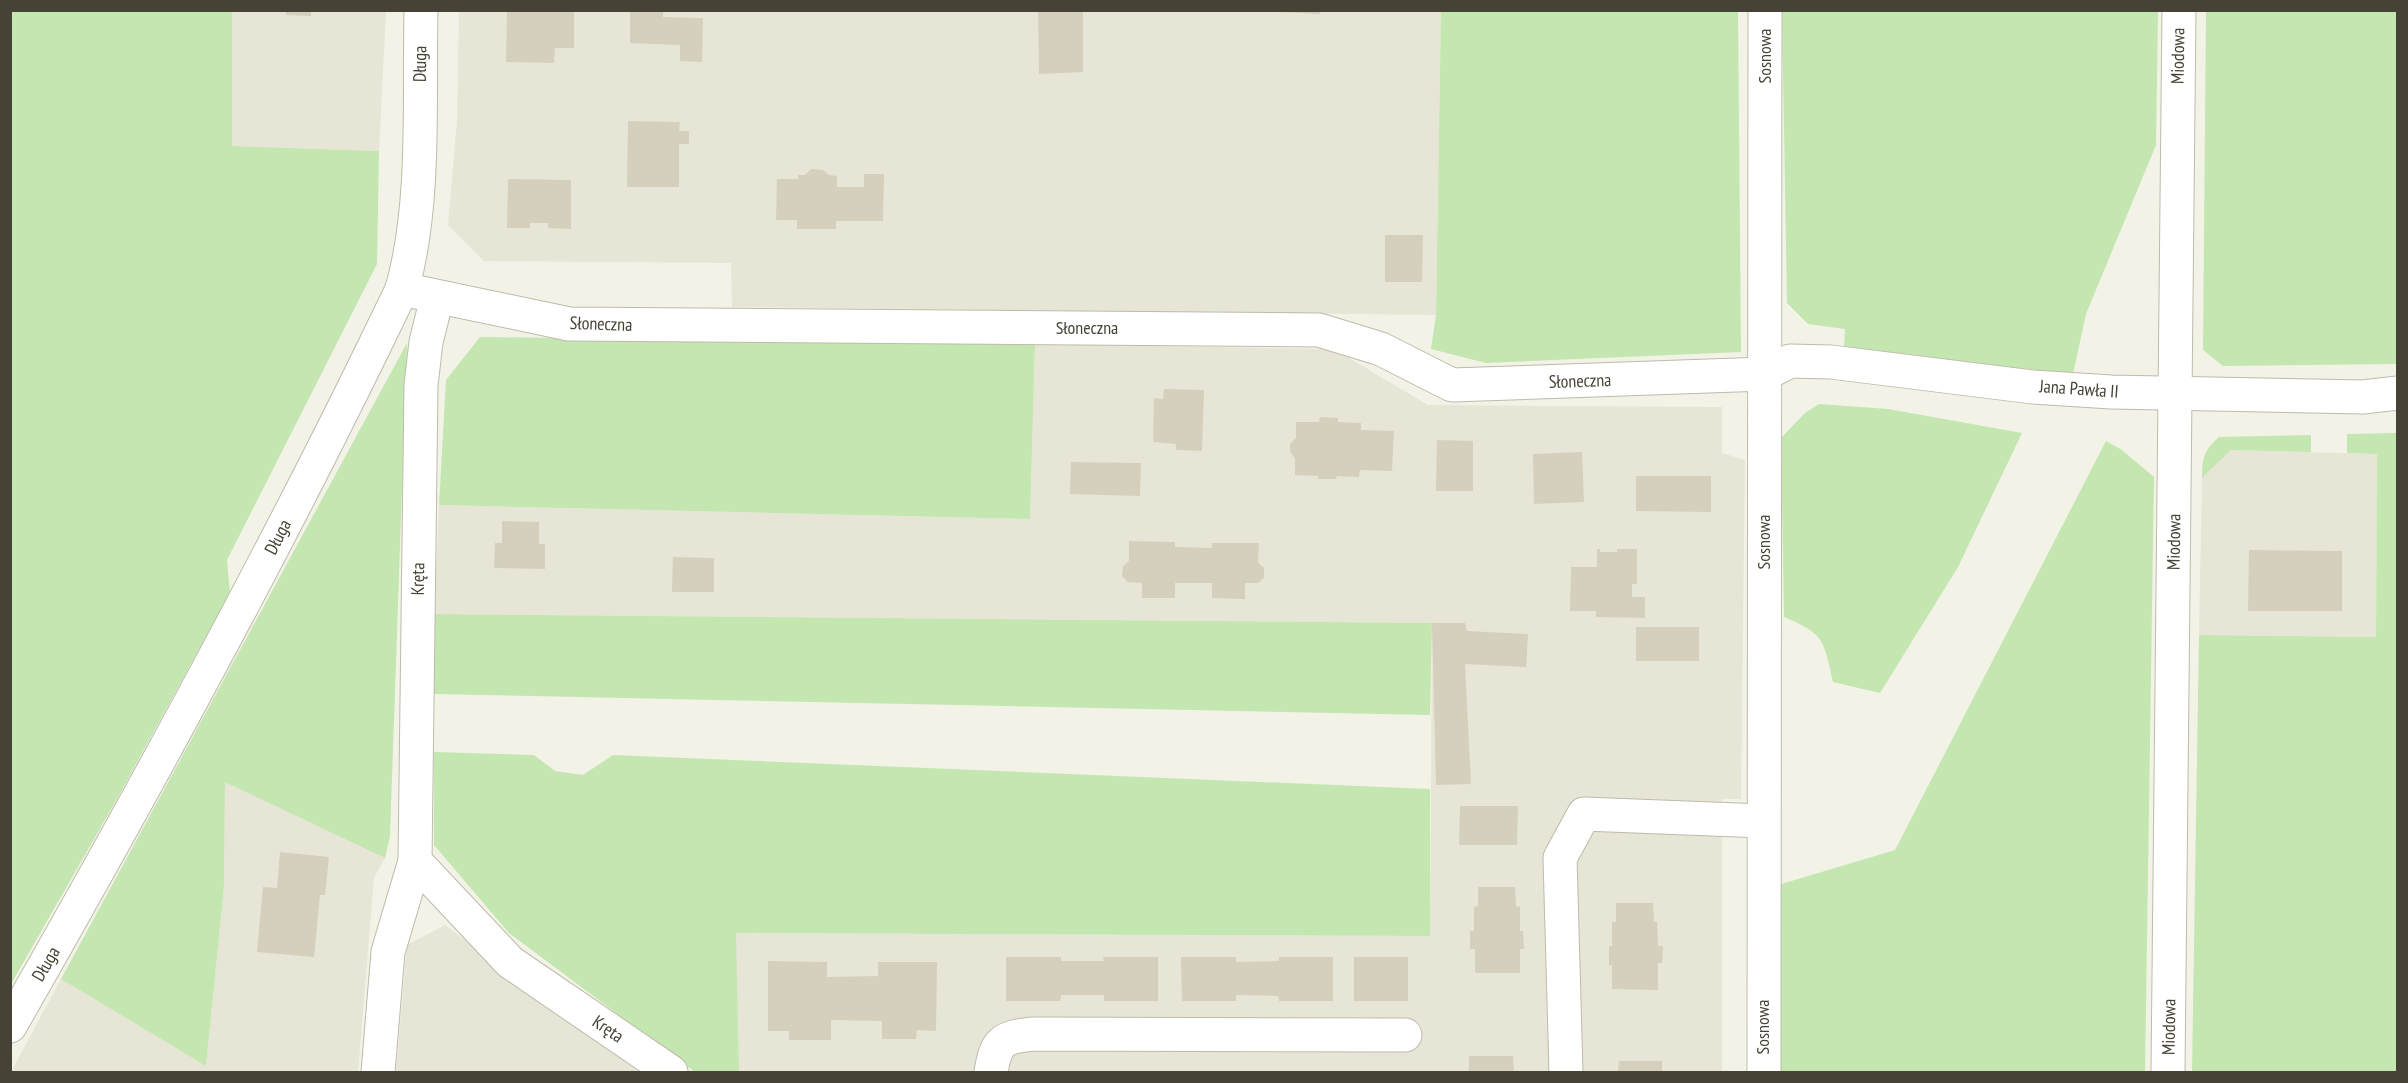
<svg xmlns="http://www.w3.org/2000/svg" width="2408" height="1083" font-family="'PT Sans Narrow',sans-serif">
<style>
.residential{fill:#e7e5d5}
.green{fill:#c4e6b1}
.building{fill:#d4d0bd}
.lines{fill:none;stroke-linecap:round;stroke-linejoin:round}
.minor-casing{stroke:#bebbaa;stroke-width:35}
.minor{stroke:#fff;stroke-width:33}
.labels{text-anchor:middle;stroke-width:4.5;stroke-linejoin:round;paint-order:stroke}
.street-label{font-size:18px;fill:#464336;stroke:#fff}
</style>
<rect width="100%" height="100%" fill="#f3f2e7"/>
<g class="residential">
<path d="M232,11h154l-7,140 -147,-5z"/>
<path d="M459,11h982l-5,304 -704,-8 -1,-44 -247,-2 -36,-36 9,-105z"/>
<path d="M1035,344l299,5 94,56 294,2v46l23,7 -4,339h-19v273h-983l-4,-139 695,3 2,-313 -998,-9 5,-109 591,14z"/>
<path d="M2231,450l146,4 -1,183 -177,-2 3,-157z"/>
<path d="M225,781l160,77 -11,20 -16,194h-347l50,-93 145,87 18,-179z"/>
<path d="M445,925l194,147h-243l11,-127z"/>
</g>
<g class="green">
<path d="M10,11h222v135l147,5 -2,113 -150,296 3,33 -117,213 -102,178z"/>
<path d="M1441,11h297l3,341 -255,11 -55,-14 5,-34z"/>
<path d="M1782,11h376l-2,134 -70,169 -13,60 -229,-26 1,-19 -37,-5 -21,-21z"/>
<path d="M2206,11h191v353l-174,2 -20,-16z"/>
<path d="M480,337l555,7 -5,175 -591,-14 7,-125z"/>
<path d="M407,343l-17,493 -5,22 -160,-76 -1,105 -18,179 -145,-87z"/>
<path d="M1819,404l69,5 134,24 -64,134 -78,126 -47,-11c-9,-41 -8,-48 -49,-65l-3,-179 24,-25z"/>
<path d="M2397,433v639h-205l7,-437 177,2 1,-183 -30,-1v-19z"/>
<path d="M2311,435v17l-80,-2 -29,28c0,-20 2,-28 17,-41z"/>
<path d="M2106,441l16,9 32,27 -9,595h-367v-187l117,-35z"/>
<path d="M434,614l998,9 -2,92 -996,-21z"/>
<path d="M434,752l100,3 21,16 28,4 30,-20 817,34v147l-694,-3 3,139h-44l-186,-139 -75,-88z"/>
</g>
<g class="building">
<path d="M286,10h25v6l-25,-1z"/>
<path d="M507,10h67v38h-19l-1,15 -48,-1z"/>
<path d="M630,10h33v7l40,1 -1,44 -22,-1v-16l-50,-2z"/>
<path d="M1038,10h45v62l-44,2z"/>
<path d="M1280,10h40v4l-40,-2z"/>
<path d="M628,121l52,1 -1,9h10v13h-10v43h-52z"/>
<path d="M811,169l12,1 6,5 8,1v11h27v-13h20l-1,47h-47v8h-39v-9h-21l1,-41h21v-4h7z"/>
<path d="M508,179l63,1v49l-23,-1v-5h-18v5h-23z"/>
<path d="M1385,235h38l-1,47h-37z"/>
<path d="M1164,389l40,1 -2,61 -26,-1v-6l-23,-2 1,-44 9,1z"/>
<path d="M1320,417l18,1v4l23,1v7l33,1 -2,40 -32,-1 -1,7 -22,-1 -1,3h-18v-3l-23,-1v-17l-5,-6v-8l6,-6v-16h23z"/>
<path d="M1437,440l36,1v50h-37z"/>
<path d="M1582,452l2,50 -50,2 -1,-50z"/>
<path d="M1071,462l70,1 -1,33 -70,-2z"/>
<path d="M1636,476h75v36l-75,-1z"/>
<path d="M502,521l37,1v22h6v25l-51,-1 1,-25h7z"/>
<path d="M1129,541l46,1v5l37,1v-5h47l-1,19 6,6v10l-6,5h-13v16l-33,-1v-15h-37v15h-33v-15l-14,-1 -6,-6 1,-10 6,-5z"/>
<path d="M1597,549h3v3h17v-3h20v35h-5v13h13v21l-49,-1v-6h-26l1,-44h26z"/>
<path d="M2249,550l93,1v60h-94z"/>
<path d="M673,557l41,1v34h-42z"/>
<path d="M1432,623h33l2,8 61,3 -2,33 -61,-3 6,120 -35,1z"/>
<rect x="1636" y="627" width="63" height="34"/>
<path d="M1460,806h58l-1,39h-58z"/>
<path d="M280,852l49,5 -4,38h-5l-6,62 -57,-5 6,-65 14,1z"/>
<path d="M1478,887h37l1,19 4,1v24h3l1,18h-4v24h-45v-24h-5v-18h4v-24l4,-1z"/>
<path d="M1616,903h37l1,19h3l1,24h5l-1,17h-4v27l-46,-1v-24h-3v-19h3v-24h4z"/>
<path d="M1006,957h55v4h43l-1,-4h55v44h-54v-6h-43l-1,6h-54z"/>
<path d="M1181,957h55v5l43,-1v-4h54v44h-54l-1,-5 -42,-1v6h-54z"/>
<rect x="1354" y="957" width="54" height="44"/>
<path d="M768,961l59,1v15l51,-1v-14h59l-1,69 -19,-1 -1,9h-34v-18l-51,-1v20h-42v-9h-21z"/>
<path d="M1469,1056h44l1,16h-45z"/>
<path d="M1619,1061h43v11h-44z"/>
</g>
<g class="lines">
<g class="minor-casing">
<g id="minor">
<path d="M402,289l167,35 750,6 62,19 71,36 313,-11 25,-13 41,1 202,25 78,5 252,5 35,-4"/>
<path d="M437,298l-11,44 -5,43 -6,476 95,101 161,110"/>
<path d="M10,1026c138,-241 272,-486 392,-737 24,-85 17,-190 19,-279"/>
<path d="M378,1072l10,-120 27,-91"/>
<path d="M991,1072c5,-31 11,-35 42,-38l372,1"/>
<path d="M1566,1072l-6,-214 24,-44 179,7"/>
<path d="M1764,1072l1,-1062"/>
<path d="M2168,1072l11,-1062"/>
</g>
</g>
<use href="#minor" class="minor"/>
</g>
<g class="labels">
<g class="street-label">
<text transform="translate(1765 56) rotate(-90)" y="6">Sosnowa</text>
<text transform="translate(2178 56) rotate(-89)" y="6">Miodowa</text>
<text transform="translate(420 64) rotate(-89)" y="6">Długa</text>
<text transform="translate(601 324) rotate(2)" y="6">Słoneczna</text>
<text x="1087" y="334">Słoneczna</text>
<text transform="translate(1580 381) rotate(-2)" y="6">Słoneczna</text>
<text transform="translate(2079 389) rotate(4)" y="6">Jana Pawła II</text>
<text transform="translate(278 537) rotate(-63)" y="6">Długa</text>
<text transform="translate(1764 542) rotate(-90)" y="6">Sosnowa</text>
<text transform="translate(2174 542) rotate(-89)" y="6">Miodowa</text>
<text transform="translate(418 579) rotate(-89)" y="6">Kręta</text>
<text transform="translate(46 964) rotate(-60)" y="6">Długa</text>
<text transform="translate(1763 1027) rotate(-90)" y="6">Sosnowa</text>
<text transform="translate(2169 1027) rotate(-89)" y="6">Miodowa</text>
<text transform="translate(608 1029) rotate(34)" y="6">Kręta</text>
</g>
</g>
<rect width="2408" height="1083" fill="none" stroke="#464336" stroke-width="24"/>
</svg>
